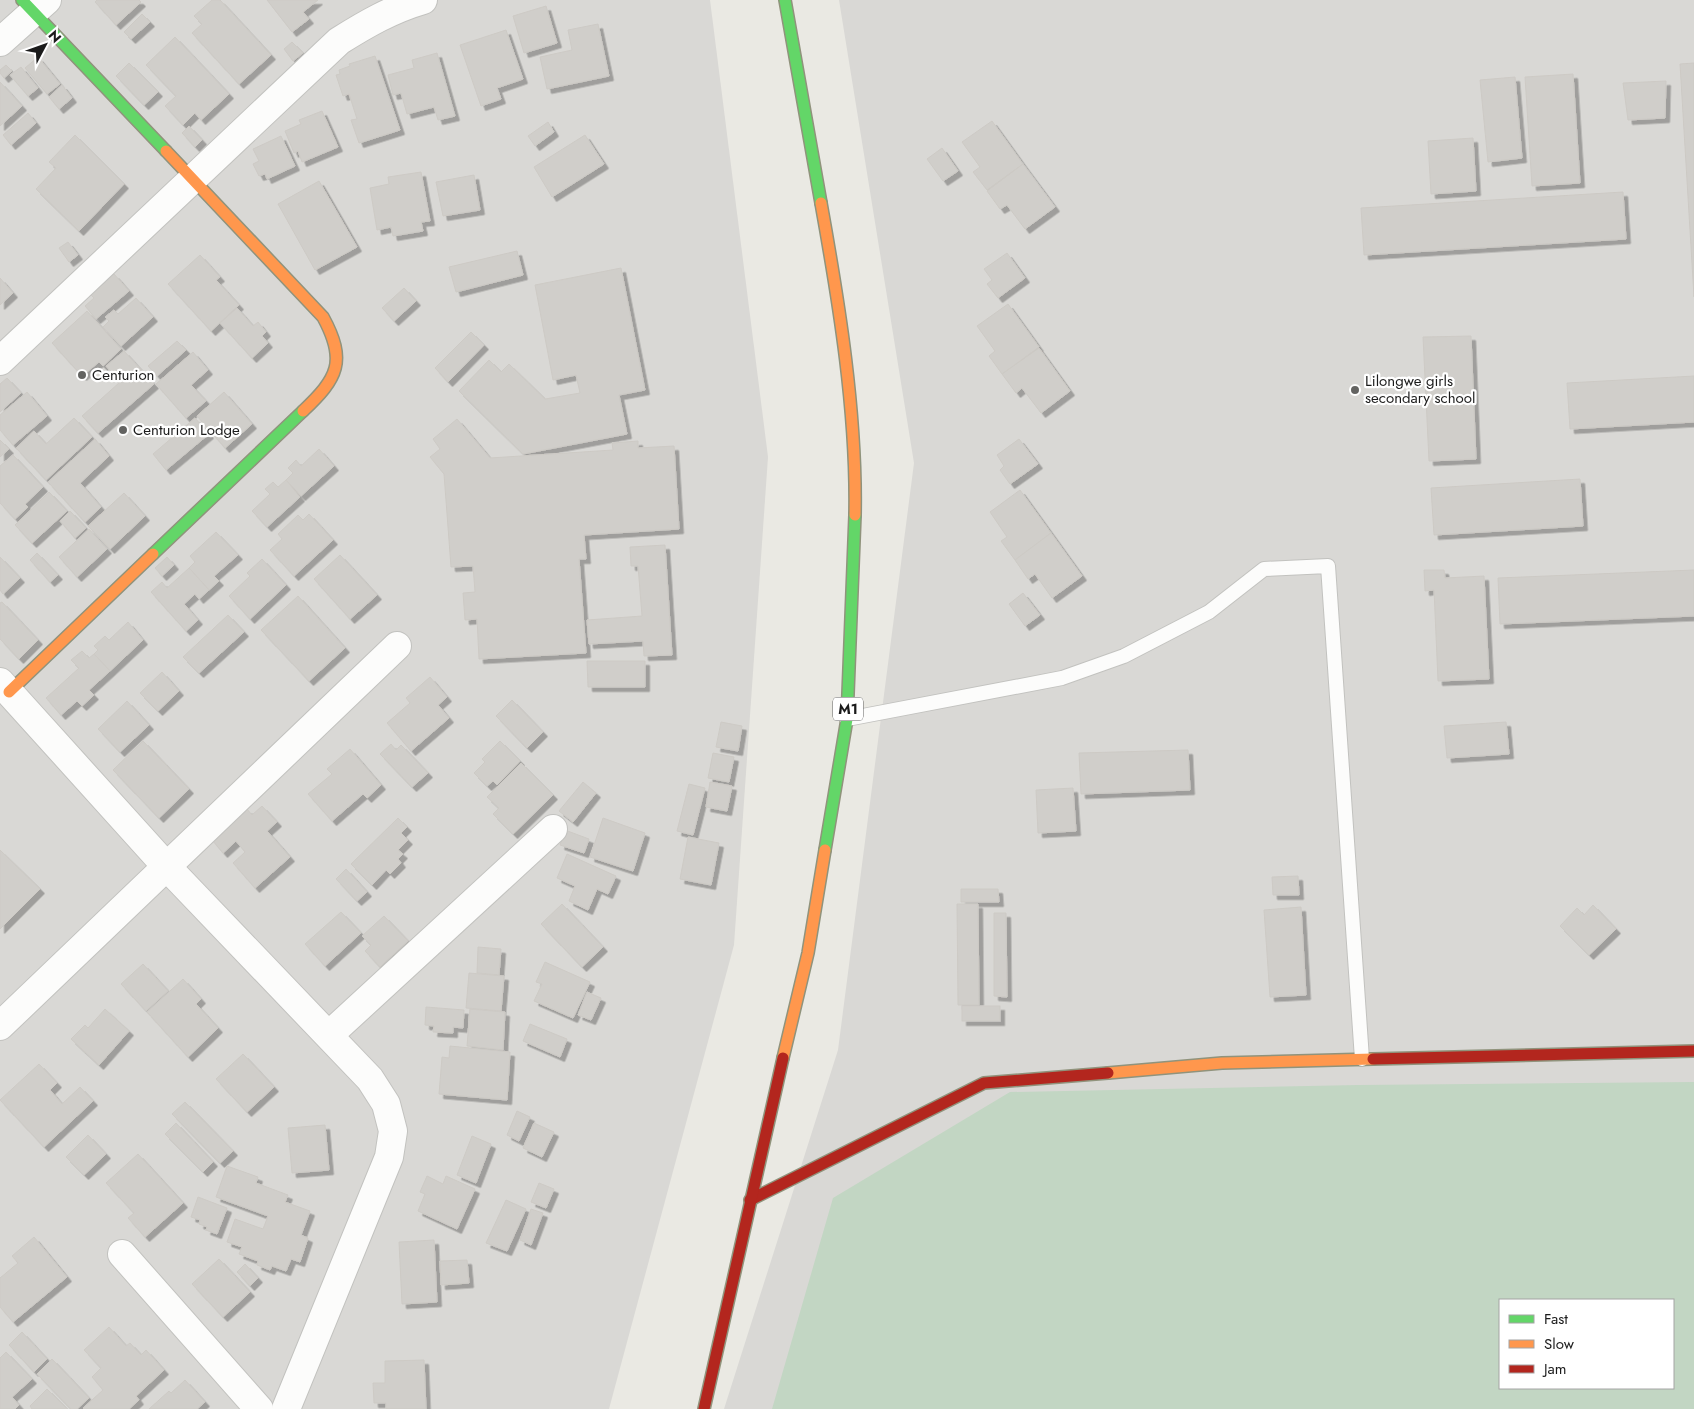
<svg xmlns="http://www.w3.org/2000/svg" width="1694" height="1409" font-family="Jost,sans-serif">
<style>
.residential{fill:#d9d8d5;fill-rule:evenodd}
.cemetery{fill:#c2d6c3;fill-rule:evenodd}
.building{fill:#d0ceca;stroke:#cdcac5;filter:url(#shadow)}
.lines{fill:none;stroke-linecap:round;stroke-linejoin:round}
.lane-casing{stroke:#c2c2bf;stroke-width:16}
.street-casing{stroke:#c2c2bf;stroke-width:30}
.fast-casing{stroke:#90937c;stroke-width:14}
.slow-casing{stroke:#90937c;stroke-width:14}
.jam-casing{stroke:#90937c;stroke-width:14}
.lane{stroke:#fcfcfb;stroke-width:14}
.street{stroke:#fcfcfb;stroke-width:28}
.fast{stroke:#63d668;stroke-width:11}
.slow{stroke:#ff974d;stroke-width:11}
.jam{stroke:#b3261e;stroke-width:11}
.poi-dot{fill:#636361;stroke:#fff;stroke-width:2}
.labels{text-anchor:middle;stroke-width:4.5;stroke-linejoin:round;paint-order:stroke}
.shield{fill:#fff;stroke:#5f5f5f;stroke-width:1}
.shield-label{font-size:14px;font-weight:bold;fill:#1b1b1b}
.poi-label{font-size:15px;fill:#1b1b1b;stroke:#fff;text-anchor:start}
</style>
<defs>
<filter id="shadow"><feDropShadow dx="4.5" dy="4.5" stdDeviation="0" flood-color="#0004"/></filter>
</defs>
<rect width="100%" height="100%" fill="#eae9e3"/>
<g class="residential">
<path d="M0,0h710l58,457 -34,488 -125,464h-609z"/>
<path d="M839,0h855v1409h-970l114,-359 76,-587zM1500,1300h173v88h-173z"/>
</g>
<path class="cemetery" d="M1694,1082v327h-922l61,-211 177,-106 348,-7zM1500,1300h173v88h-173z"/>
<g class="building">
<path d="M97,0h42l2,2 -25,23 -21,-23z"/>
<path d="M212,0h8l51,55 -32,29 -47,-51 10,-9 -8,-8z"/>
<path d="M267,0h51l-15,12 6,7 -17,13z"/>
<path d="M546,6l11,37 -33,10 -11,-37z"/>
<path d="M142,14l8,8 -19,17 -7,-7z"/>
<path d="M598,24l11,52 -62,13 -7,-32 32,-7 -4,-20z"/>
<path d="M506,30l17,49 -26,9 4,11 -20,7 -21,-61z"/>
<path d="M175,37l54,57 -28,26 -6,-7 -12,12 -18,-19 11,-10 -30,-31z"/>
<path d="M292,42l11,11 -10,8 -9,-12z"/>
<path d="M437,53l18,63 -17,4 -4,-13 -27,7 -6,-21 -8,2 -5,-20 26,-7 -2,-8z"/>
<path d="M375,56l25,74 -41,13 -8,-23 6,-1 -8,-25 -6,2 -7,-21 4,-1 -1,-4 11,-4 -1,-2z"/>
<path d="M38,57l22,27 -13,10 -22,-26z"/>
<path d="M129,63l29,29 -14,13 -28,-29z"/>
<path d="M1694,63v234l-14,-233z"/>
<path d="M6,65l6,6 -8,7 -4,-5v-3z"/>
<path d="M21,67l17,21 -10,8 -18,-21z"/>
<path d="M1573,74l7,109 -48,3 -7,-109z"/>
<path d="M1515,77l7,81 -34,4 -8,-82z"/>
<path d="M1666,81l-1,37 -37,2 -5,-37z"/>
<path d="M0,82l22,24 -22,20z"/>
<path d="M62,85l10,13 -13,11 -10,-12z"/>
<path d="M322,111l16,36 -36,15 -4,-11 -4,2 -9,-22 16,-7 -2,-4z"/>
<path d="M28,113l8,10 -25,22 -8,-10z"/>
<path d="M992,121l31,43 -36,26 -14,-18 7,-5 -18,-25z"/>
<path d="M548,122l6,10 -19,14 -7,-10z"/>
<path d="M189,126l13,14 -7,7 -13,-14z"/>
<path d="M75,135l49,49 -45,47 -43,-42 20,-21 -7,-6z"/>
<path d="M585,135l19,29 -52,33 -18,-30z"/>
<path d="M281,136l14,30 -28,13 -2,-5 -6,2 -6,-12 6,-3 -6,-12z"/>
<path d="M1473,138l3,53 -45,3 -3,-53z"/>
<path d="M942,148l16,23 -15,10 -16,-22z"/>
<path d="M1023,164l32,43 -30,22 -18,-24 -7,4 -13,-18z"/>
<path d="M421,172l9,49 -9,1 2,9 -30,5 -2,-9 -14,3 -7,-42 19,-4 -1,-7z"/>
<path d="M474,175l6,35 -37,6 -7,-34z"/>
<path d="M319,181l38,66 -42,23 -37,-66z"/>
<path d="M1623,192l3,47 -262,16 -3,-47z"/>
<path d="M68,242l10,13 -9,7 -10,-14z"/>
<path d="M517,251l6,24 -67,17 -7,-25z"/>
<path d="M1007,253l18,25 -27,20 -11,-14 5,-4 -8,-11z"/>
<path d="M200,255l20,22 -4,3 23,25 -28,26 -43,-47z"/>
<path d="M621,268l24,122 -26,5 8,39 -104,20 -64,-63 30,-31 12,12 8,-8 36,35 35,-6 -4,-18 -23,5 -18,-95z"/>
<path d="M114,274l15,17 -33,28 -11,-13 9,-8 -3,-3z"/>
<path d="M0,278l13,15 -13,12z"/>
<path d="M404,288l12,13 -22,20 -12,-13z"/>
<path d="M136,298l17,19 -32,29 -18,-19 6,-6 -4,-4 9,-7 4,4z"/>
<path d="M1008,304l31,43 -37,27 -13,-18 6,-5 -18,-25z"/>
<path d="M237,308l16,18 5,-4 8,10 -4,4 6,7 -16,15 -32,-35z"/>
<path d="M87,311l34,38 -18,17 -4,-4 -17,14 -30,-33z"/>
<path d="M471,332l13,13 -36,37 -13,-14z"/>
<path d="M1471,336l5,123 -47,2 -6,-124z"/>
<path d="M177,341l9,9 -29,26 -9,-10z"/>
<path d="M1039,348l31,43 -29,22 -19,-25 -6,5 -14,-19z"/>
<path d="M124,351l30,33 -56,49 -16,-17 38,-34 -14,-16z"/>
<path d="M193,352l15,18 -17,15 15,16 -20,17 -30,-34z"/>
<path d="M1694,376v46l-124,7 -3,-46z"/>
<path d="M7,378l14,15 -21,19v-28z"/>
<path d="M27,392l20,24 -34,29 -13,-15v-15z"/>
<path d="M224,392l28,32 -27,24 -28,-32z"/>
<path d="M74,418l18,19 -46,43 -30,-32 18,-17 12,13z"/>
<path d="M195,418l14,16 -43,36 -13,-16z"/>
<path d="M457,419l33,39 123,-8 -1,-7 26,-2v7l36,-2 5,83 -95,6 2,24h-7l7,94 -107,6 -2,-40 -12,1 -2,-27 12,-1 -2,-26 -22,1 -7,-93 -14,-17 10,-8 -7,-10z"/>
<path d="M95,439l14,17 -29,27 21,24 -16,15 -37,-40z"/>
<path d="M1019,439l19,25 -28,20 -10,-14 4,-4 -7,-11z"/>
<path d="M0,440l9,9 -9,8z"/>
<path d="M319,449l15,17 -33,30 -15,-16 7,-7 -5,-5 8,-8 5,6z"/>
<path d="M13,455l30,32 -18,17 3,3 -13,12 -15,-16v-37z"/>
<path d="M1580,479l3,47 -149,9 -3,-47z"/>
<path d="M286,480l14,17 -33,30 -15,-16 18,-17 -5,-5 8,-7 5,5z"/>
<path d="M1020,490l31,43 -36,27 -14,-19 6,-4 -17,-25z"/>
<path d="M49,492l18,19 -35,32 -17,-18z"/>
<path d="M124,493l21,23 -35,33 -22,-23z"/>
<path d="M70,511l16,17 -11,10 -15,-17z"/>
<path d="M309,514l24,26 -39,36 -24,-26 12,-11 -4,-5 20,-19 5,5z"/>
<path d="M89,529l18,20 -30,28 -18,-20z"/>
<path d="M216,532l22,23 -24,21 5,5 -10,9 -20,-22 6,-6 -5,-6z"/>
<path d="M1051,533l31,43 -30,22 -17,-24 -7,5 -13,-19z"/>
<path d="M665,545l7,110 -28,1 -1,-15 -54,3 -2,-24 55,-4 -4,-50h-7l-1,-19z"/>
<path d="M37,553l21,22 -8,7 -20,-22z"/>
<path d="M340,555l37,40 -27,24 -36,-40z"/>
<path d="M0,557l20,21 -17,16 -3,-4z"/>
<path d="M167,557l7,8 -12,11 -7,-8z"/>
<path d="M262,559l24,26 -36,34 -21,-23 21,-20 -3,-3z"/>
<path d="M189,568l20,22 -10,9 -4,-5 -11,10 14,16 -12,11 -35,-39 11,-10 5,6z"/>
<path d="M1424,570h20l1,8 39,-2 5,103 -51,2 -4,-91 -9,1z"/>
<path d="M1694,570v46l-194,8 -2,-46z"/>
<path d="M1023,593l17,22 -15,11 -16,-22z"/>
<path d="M298,596l47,52 -36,33 -48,-51z"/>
<path d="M2,602l36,38 -19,19 -19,-20v-36z"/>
<path d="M228,615l16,17 -45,41 -16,-16z"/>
<path d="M128,622l15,18 -33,31 -16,-17 4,-4 -4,-4 11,-10 4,4z"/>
<path d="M82,651l7,7 5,-4 16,17 -21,19 5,5 -12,11 -5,-5 -16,14 -15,-17 33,-30 -8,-8z"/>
<path d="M587,661h58v26h-57z"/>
<path d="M162,672l17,19 -21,20 -18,-18z"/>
<path d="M430,677l17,20 -9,8 11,13 -38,33 -24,-28 23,-20 -4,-5z"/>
<path d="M512,700l31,32 -16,16 -31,-32z"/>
<path d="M127,701l22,24 -29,27 -22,-23z"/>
<path d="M721,722l21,4 -4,25 -22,-4z"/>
<path d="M1506,722l3,32 -62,4 -3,-32z"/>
<path d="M143,741l46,48 -30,29 -46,-48z"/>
<path d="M500,741l20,20 -23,24 -4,-4 -6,5 -13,-13 11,-11 -3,-3z"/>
<path d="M391,744l5,6 5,-5 27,28 -16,14 -32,-33z"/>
<path d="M350,749l31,36 -14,13 -4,-4 -31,27 -24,-27 24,-20 -5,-5z"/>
<path d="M1188,750l2,40 -109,4 -2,-41z"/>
<path d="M713,753l21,4 -5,25 -21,-4z"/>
<path d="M521,763l32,32 -40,39 -20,-20 6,-6 -12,-11z"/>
<path d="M583,782l13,11 -23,29 -14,-11z"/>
<path d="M710,782l22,4 -5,25 -21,-4z"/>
<path d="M689,784l16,4 -12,47 -16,-4z"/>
<path d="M1073,788l3,43 -38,2 -2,-43z"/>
<path d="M262,806l15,16 -10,9 23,26 -35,31 -22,-25 12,-11 -9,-11 -13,12 -11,-13 35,-31 5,6z"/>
<path d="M398,818l9,9 -6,6 7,7 -10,10 5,4 -5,5 3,4 -11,11 -4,-4 -14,15 -21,-21z"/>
<path d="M603,818l42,15 -12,38 -43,-14z"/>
<path d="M565,830l24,9 -5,14 -24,-8z"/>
<path d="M688,837l31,6 -8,42 -31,-6z"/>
<path d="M0,850l40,39 -40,40z"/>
<path d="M567,854l49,22 -8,18 -11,-5 -9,21 -19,-9 6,-15 -18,-8z"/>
<path d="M346,869l21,23 -10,9 -21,-22z"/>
<path d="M1298,876l1,19h-26l-1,-18z"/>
<path d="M961,889h37l1,13h-38z"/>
<path d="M562,904l41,43 -21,20 -41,-43z"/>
<path d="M957,904h21l1,101h-21z"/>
<path d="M1593,905l23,24 -27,26 -29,-29 17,-18 7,7z"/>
<path d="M1301,907l5,88 -36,2 -6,-87z"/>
<path d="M341,912l20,21 -36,33 -20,-22z"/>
<path d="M994,913h12l1,84 -13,-1z"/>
<path d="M384,916l24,25 -28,26 -15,-16 6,-6 -9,-9z"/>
<path d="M478,947l23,2 -2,26 -22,-2z"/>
<path d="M545,962l45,20 -17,36 -39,-17 8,-17 -6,-2z"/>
<path d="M143,964l25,27 -22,20 -25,-27z"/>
<path d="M469,973l35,3 -3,35 -35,-3z"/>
<path d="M183,979l18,20 -5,5 22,24 -30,29 -41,-45z"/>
<path d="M587,992l14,6 -10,22 -13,-5z"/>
<rect x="962" y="1006" width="38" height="15"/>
<path d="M426,1007l38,3 -1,18 -10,-1v6l-20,-1 1,-6 -9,-1z"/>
<path d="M105,1009l24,22 -30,34 -28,-26 14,-14 3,3z"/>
<path d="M470,1009l35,3 -2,38 -36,-4z"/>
<path d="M530,1024l37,15 -7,18 -37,-16z"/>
<path d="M450,1046l60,6 -3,48 -68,-6 3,-37 7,1z"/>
<path d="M243,1054l31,33 -27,25 -31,-33z"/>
<path d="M39,1064l18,19 -7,7 12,14 18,-17 13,14 -49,46 -44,-47z"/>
<path d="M185,1102l48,49 -13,12 -48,-49z"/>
<path d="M517,1111l13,6 -11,24 -12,-6z"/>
<path d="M176,1123l37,39 -10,10 -38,-38z"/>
<path d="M534,1123l20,9 -12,25 -19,-9z"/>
<path d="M325,1125l4,45 -37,3 -4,-45z"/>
<path d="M88,1135l18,19 -22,21 -18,-18z"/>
<path d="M472,1136l19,8 -15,39 -19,-8z"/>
<path d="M138,1154l45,49 -38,34 -17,-19 6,-5 -28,-30z"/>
<path d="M227,1166l31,11 -2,6 32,12 -3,7 25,9 -9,24 7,3 -8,24 -9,-3 -5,12 -14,-5 -2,4 -13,-5 1,-4 -19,-7 3,-7 -15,-5 8,-23 28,10 5,-13 -52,-19z"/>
<path d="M427,1176l16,8 3,-8 29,13 -18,40 -39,-18 7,-17 -5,-2z"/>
<path d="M539,1183l15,6 -8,19 -15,-6z"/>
<path d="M198,1197l29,11 -10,26 -11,-4 1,-3 -8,-3 1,-4 -9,-3z"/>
<path d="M506,1200l20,9 -19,42 -21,-8z"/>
<path d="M531,1209l12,4 -12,32 -11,-5z"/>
<path d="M34,1237l33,40 -54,45 -13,-15v-29l18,-15 -6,-7z"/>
<path d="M434,1240l3,62 -35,2 -3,-62z"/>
<path d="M219,1259l31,33 -27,25 -31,-33z"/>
<path d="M467,1260l2,23 -28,2 -1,-24z"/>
<path d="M245,1264l13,14 -8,8 -13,-14z"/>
<path d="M109,1327l17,19 4,-3 11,12 5,-5 18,20 -28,26 3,4 -10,9h-45l-1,-1 20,-18 -11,-13 9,-9 -17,-18z"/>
<path d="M22,1332l25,27 -13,13 -25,-27z"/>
<path d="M6,1352l26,27 -20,18 7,8 -4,4h-15v-51z"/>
<path d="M52,1359l37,39 -12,11h-6l-34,-35z"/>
<path d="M424,1360l2,49h-40v-6h-12l-1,-20h12v-22z"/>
<path d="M185,1380l20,22 -8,7h-48l20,-18 2,2z"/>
<path d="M47,1389l20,20h-35l-2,-3z"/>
</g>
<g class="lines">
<g class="lane-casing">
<path id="lane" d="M847,719l215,-41 62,-22 85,-44 55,-43 64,-3 34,493"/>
</g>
<g class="street-casing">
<g id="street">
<path d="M0,42l47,-42"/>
<path d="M0,361l339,-320c27,-17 53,-32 84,-41"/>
<path d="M0,682l167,185 203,212 16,25 7,27 -4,26 -103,252"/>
<path d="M0,1026l397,-380"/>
<path d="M329,1035l224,-206"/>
<path d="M122,1254l137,155"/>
</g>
</g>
<g class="fast-casing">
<g id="fast">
<path d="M22,0l144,151"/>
<path d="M785,0l36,203"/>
<path d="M153,554l150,-143"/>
<path d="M825,850l22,-131 8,-204"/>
</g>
</g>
<g class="slow-casing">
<g id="slow">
<path d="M166,151l157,166c24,44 15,61 -20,94"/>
<path d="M821,203c18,100 36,210 34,312"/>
<path d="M9,692l144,-138"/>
<path d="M783,1058l25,-105 17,-103"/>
<path d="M1108,1073l114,-10 151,-4"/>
</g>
</g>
<g class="jam-casing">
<g id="jam">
<path d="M1373,1059l321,-8"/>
<path d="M750,1200l234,-117 124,-10"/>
<path d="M704,1409l79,-351"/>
</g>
</g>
<use href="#lane" class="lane"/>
<use href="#street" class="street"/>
<use href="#fast" class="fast"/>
<use href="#slow" class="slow"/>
<use href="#jam" class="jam"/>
</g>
<g class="poi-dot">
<circle cx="82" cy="375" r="5"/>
<circle cx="1355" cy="390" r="5"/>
<circle cx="123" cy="430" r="5"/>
</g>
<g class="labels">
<rect class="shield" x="833" y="697.5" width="30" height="23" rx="4"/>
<g class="shield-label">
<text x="848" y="714">M1</text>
</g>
<g class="poi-label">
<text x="92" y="380">Centurion</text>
<text x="1365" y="386">Lilongwe girls<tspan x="1365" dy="17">secondary school</tspan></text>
<text x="133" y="435">Centurion Lodge</text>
</g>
</g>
<rect x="1499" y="1299" width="175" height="90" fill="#ffffff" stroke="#a4a4a4"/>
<rect x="1509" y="1315" width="25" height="8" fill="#63d668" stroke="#a4a4a4"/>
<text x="1544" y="1324" font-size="15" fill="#1b1b1b">Fast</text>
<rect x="1509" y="1340" width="25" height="8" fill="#ff974d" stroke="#a4a4a4"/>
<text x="1544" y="1349" font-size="15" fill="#1b1b1b">Slow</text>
<rect x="1509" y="1365" width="25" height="8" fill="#b3261e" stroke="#a4a4a4"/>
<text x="1544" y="1374" font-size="15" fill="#1b1b1b">Jam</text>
<g transform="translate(45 45) rotate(49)" stroke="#ffffff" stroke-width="4" paint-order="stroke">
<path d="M0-4L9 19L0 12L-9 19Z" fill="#1b1b1b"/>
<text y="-8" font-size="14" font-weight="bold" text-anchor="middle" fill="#1b1b1b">N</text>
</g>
</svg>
